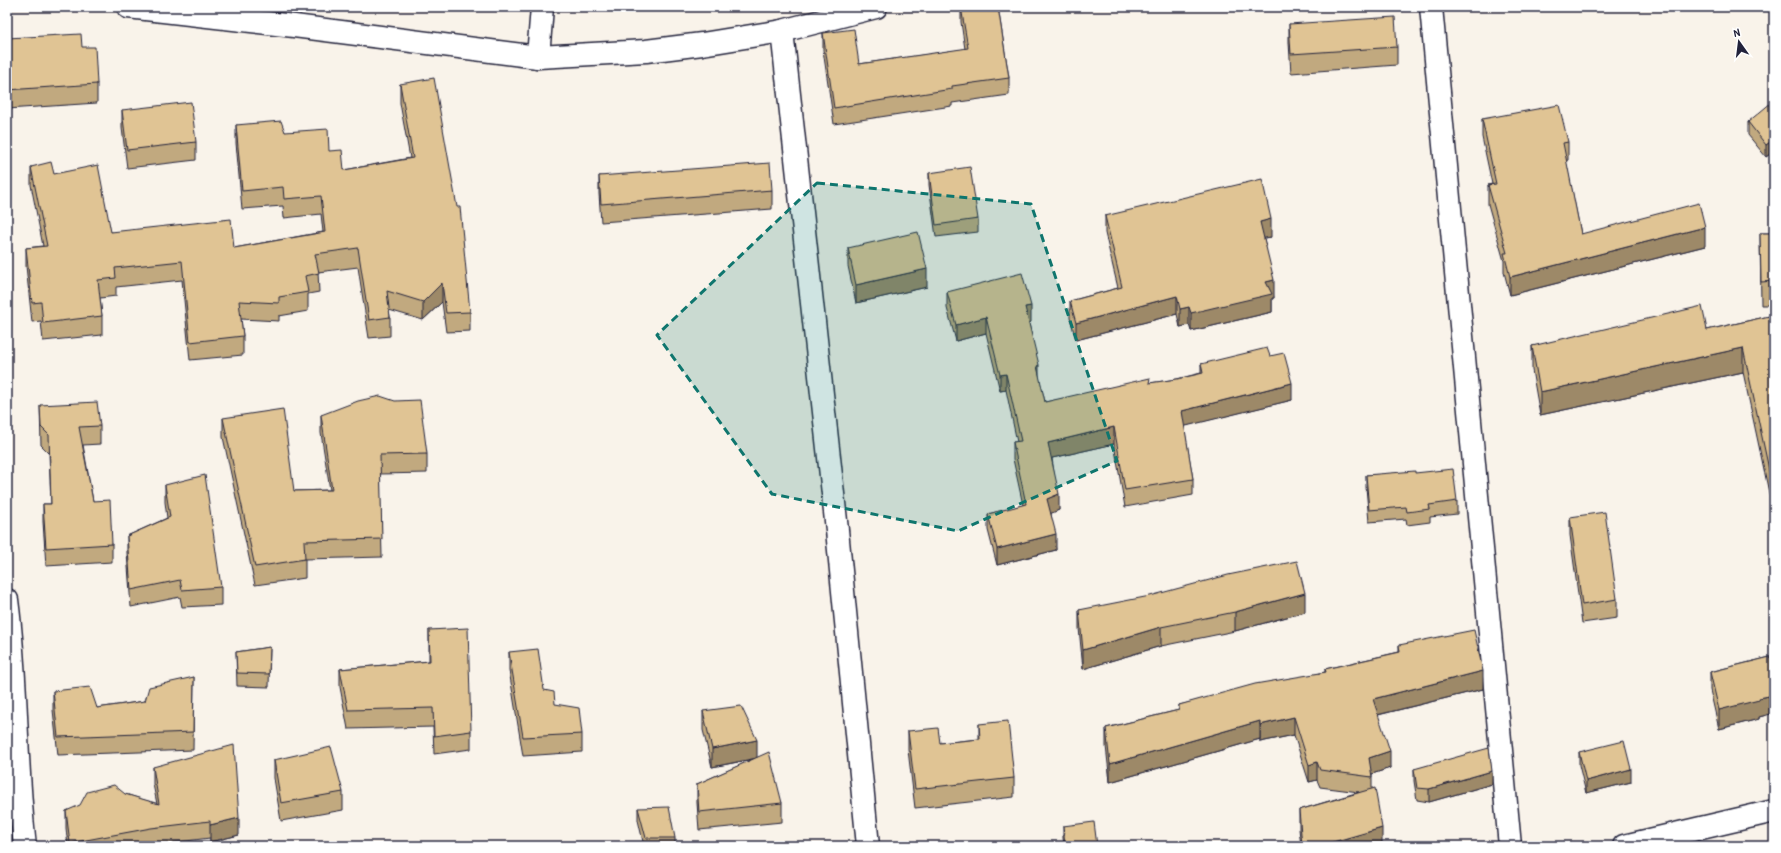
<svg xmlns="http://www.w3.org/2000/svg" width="1781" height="853" font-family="'Patrick Hand',sans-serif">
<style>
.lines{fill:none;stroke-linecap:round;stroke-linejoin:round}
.minor-casing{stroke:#22223b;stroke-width:25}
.minor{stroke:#fff;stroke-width:22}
.wall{fill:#c1a97f;stroke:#22223b}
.shaded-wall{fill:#9d8968;stroke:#22223b}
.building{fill:#e0c494;stroke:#22223b}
.marked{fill:#0f766e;fill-opacity:0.2;stroke:#0f766e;stroke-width:3;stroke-dasharray:8 5;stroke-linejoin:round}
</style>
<rect width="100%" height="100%" fill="#f9f3ea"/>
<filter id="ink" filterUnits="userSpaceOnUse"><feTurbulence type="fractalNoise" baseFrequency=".025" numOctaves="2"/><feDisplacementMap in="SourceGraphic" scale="8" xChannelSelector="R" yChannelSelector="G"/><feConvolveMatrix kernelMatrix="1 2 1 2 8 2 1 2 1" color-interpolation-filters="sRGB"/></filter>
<g filter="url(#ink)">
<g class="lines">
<g class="minor-casing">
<g id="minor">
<path d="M128,7l166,19 244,31 108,-6 56,-7 80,-13 94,-24"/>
<path d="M1431,7l79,839"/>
<path d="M782,31l55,499 31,316"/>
<path d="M538,57l4,-50"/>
<path d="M7,600c11,82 8,164 18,246"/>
<path d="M1624,846l150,-35"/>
</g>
</g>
<use href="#minor" class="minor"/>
</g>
<g class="wall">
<path d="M961,7h37l11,71v17l-57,8v3l-118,18 -11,-74v-17l36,31 106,-15 -4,-27z"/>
<path d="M1289,24l108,23v18l-106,8 -2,-30z"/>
<path d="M7,38l75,9 15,37v19l-90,6z"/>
<path d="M400,84l70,228v19l-24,1 -4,-30 -19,18 -34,-10 1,7v19l-21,2 -11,-71 -40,5 1,20 -11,2v17l-29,5v5l-38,-2 2,17v19l-53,5 -8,-80 -66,7v9l-16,2 2,18v19l-59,6 -2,-20 -9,1 -6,-56v-18l17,-2 -12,-61v-18l23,7 57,58 123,16 89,-16 -2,-18 -37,4 -1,-12 -41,3 -6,-66v-18l49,7 44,19 15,19 66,-12 -10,-55z"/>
<path d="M1774,104v47l-8,6 -18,-22v-13z"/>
<path d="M122,110l74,32v18l-69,8 -5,-40z"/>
<path d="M1482,119l86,23v18l-2,1 15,73 124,12 -195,49 -6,-23v-11l-16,-57v-19l4,-1 -10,-47z"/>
<path d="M929,173l49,46v13l-42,5 -7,-52z"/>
<path d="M599,176l173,14v19l-171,13 -2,-28z"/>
<path d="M1105,216l166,21 -7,1 10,60h-2v14l-81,19 -2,-6 -9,2 -3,-13 -101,26 -6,-22v-17l48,-13 -13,-55z"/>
<path d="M1760,233h14v72h-13z"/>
<path d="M848,248l79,39 -71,16 -8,-37z"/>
<path d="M947,292l84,30 -2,1 10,54 6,25 105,-19 27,-4 24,-6v-9l69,-8 22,44 -108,26 9,53v16l-68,12 -11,-63 -62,14 7,52 -8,3 5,37 -59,15 -9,-35v-16l35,-9 -10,-46v-17h4l-11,-52 -6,1 -14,-58 -30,8 -9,-33z"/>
<path d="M1774,315v201l-31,-144 -203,43 -8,-45v-24l175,-16z"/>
<path d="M40,405l60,21v18l-17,1 10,56 19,43v18l-66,4 -3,-44v-18h8l-2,-51 -8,-8z"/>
<path d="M321,415l106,39v19l-47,1 2,83 -77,2v19l-50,7 -32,-148v-19l71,73 36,-1 -9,-57z"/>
<path d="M1415,473l42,28v13l-27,3v5l-23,3 -1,-6 -37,3 -3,-35v-12z"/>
<path d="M165,485l56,102v18l-39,2 -2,-10 -49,10 -4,-54v-17l40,-18 -2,-16z"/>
<path d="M1570,517l47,82v19l-35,5 -12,-88z"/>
<path d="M1079,610l226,2 -70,19 -74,15 -78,23 -4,-41z"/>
<path d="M429,630l42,101v18l-37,5 -1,-27 -85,2 -8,-42v-18l89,-8z"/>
<path d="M1399,645l84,44 -105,26 12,53 -18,6v14l10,58h-81l-2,-17v-19l60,-18 -39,-5 -3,-7 -8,2 -15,-47 -34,7v-3l-150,43 -4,-36v-18l73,-18v-5l146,-33v-3l74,-17z"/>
<path d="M270,647l-1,40 -32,-1 -1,-34z"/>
<path d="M509,652l46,52 27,30v18l-59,4 -14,-86z"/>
<path d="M1774,656v57l-15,4v2l-40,10 -9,-39v-18z"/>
<path d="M194,677l-1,73 -135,5 -5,-45v-19l44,17 48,-7z"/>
<path d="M703,711l54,46 25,46v19l-83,8 -2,-27v-19l57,-25 -42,8 -9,-37z"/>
<path d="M979,724l35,54v19l-99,11 -7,-58v-19l32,12 39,-4z"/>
<path d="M1579,752l52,30 -45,11 -7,-28z"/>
<path d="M274,760l69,32v18l-62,11 -7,-43z"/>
<path d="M153,767l86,68 -29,7v-4l-64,8h-78l-2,-18v-17l59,-17 32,10 -4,-20z"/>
<path d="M1414,769l78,15 -63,18 -12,-2 -3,-19z"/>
<path d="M638,808l37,30v8h-31l-6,-26z"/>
<path d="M1063,826l34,20h-33l-1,-8z"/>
</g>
<g class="shaded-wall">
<path d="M1774,139v12l-8,6v-12z"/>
<path d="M1271,219v18l-11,2v-17z"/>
<path d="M1705,227v19l-195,49v-18z"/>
<path d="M927,269v18l-71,16v-18z"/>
<path d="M1274,280v18h-2v14l-81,19v-18l75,-31z"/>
<path d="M442,283v19l-19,18v-18z"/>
<path d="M1177,296v18l-101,26v-17z"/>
<path d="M1031,306v16l-6,2v-17z"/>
<path d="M1189,307v18l-9,2v-18z"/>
<path d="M986,317v16l-30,8v-16z"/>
<path d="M1743,348v24l-203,43v-23z"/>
<path d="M1039,365v16l-2,-15z"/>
<path d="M1006,374v16l-6,1v-16z"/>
<path d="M1292,383v17l-110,27v-16z"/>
<path d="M1114,427v17l-66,15v-16z"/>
<path d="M1059,494v16l-12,5v-16z"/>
<path d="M1056,534v16l-59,15v-16z"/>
<path d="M1305,593v19l-70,19v-19z"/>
<path d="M1161,627v19l-78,23v-19z"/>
<path d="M1483,671v18l-110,27v-17z"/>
<path d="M1774,695v18l-15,4v2l-40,10v-19l40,-12z"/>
<path d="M1294,717v18l-34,7v-17z"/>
<path d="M1260,721v18l-150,43v-18z"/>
<path d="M757,740v18l-45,9v-18z"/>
<path d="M1390,751v17l-21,7v-17z"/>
<path d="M1317,762v18l-8,2v-17z"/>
<path d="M1631,769v13l-45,11v-12z"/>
<path d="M1492,771v13l-63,18v-13z"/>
<path d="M239,818v17l-29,7v-17z"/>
<path d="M1382,828v18h-63z"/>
</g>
<g class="building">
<path d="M961,7h37l11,71 -57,8v3l-118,19 -11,-75 31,-4 5,35 109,-16z"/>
<path d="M1395,17l2,30 -106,7 -2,-30z"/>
<path d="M81,34l1,13h13l2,37 -90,6v-52z"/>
<path d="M434,78l23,129h3l10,105 -24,1 -4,-30 -19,19 -36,-11 3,26 -21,3 -11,-72 -43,6 4,19 -14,3 3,16 -29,5v6l-40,-2 4,35 -53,6 -8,-81 -67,7 1,10 -18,2 4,36 -59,7 -2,-21 -9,1 -6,-55 21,-2 -16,-79 20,-5 3,12 44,-9 13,67 120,-13 3,29 91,-16 -4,-36 -37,3 -1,-12 -41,4 -6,-66 45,-4 4,11 43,-3 1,22 13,-1 2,20 69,-12 -13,-74z"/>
<path d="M191,102l5,40 -69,8 -5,-40z"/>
<path d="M1772,102l2,2v35l-8,6 -18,-23z"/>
<path d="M1559,105l9,37 -5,1 18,91 118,-31 6,24 -195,50 -6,-24h3l-19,-68 8,-1 -14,-65z"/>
<path d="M770,163l2,27 -171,14 -2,-28z"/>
<path d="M970,167l8,52 -42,6 -7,-52z"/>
<path d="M1262,179l9,40 -11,3 14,58 -8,2 6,12 -81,19 -2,-6 -9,2 -3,-13 -101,27 -6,-22 52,-14 -17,-71z"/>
<path d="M918,232l9,37 -71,16 -8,-37z"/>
<path d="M1760,233h14v48l-13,1z"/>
<path d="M1022,273l9,33 -6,1 14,58 -2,1 8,36 105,-24 -1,5 28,-4 26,-6 -2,-9 66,-16 3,8 14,-3 8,30 -110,28 11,68 -68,11 -11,-63 -66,16 11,51 -12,5 9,35 -59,15 -9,-35 38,-10 -13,-62 8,-1 -15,-67 -6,1 -14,-58 -30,8 -9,-33z"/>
<path d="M1702,306l5,24 67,-15v178l-31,-145 -203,44 -8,-46z"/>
<path d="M380,396l15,5 25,-1 7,54 -47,1 2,84 -78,2 1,18 -50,8 -32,-149 60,-9 11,82 38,-1 -11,-75 37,-14z"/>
<path d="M97,402l3,24 -21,1 14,74 17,-1 2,44 -66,4 -3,-44h8l-2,-69 -8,-8 -1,-22z"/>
<path d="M1453,469l4,32 -28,4 1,4 -23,3 -1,-5 -37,3 -3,-35 49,-4v2z"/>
<path d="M205,475l16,112 -39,3 -2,-10 -49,10 -4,-54 43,-19 -5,-32z"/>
<path d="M1605,512l12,87 -35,6 -12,-88z"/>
<path d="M1297,561l8,32 -70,19 -74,15 -78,23 -4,-40 71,-14 78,-21z"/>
<path d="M468,628l3,103 -37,5 -1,-28 -85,2 -8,-41 90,-8 -1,-31z"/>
<path d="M1474,630l9,41 -110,28 17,52 -21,7 3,19 -52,-7 -3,-8 -8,3 -15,-48 -34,8v-4l-150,43 -4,-36 73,-18v-5l76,-21 71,-12 -1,-3 75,-17 -1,-7z"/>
<path d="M270,647l-1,27 -32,-1 -1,-21z"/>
<path d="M538,649l6,41 10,2 1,12 24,4 3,26 -59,3 -14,-85z"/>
<path d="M1774,656v39l-15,3v2l-40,10 -9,-38z"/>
<path d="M194,677l-1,55 -135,5 -5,-46 37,-4 7,21 48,-7 4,-14z"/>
<path d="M741,706l16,34 -45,9 -9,-38z"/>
<path d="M1008,721l6,57 -99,11 -7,-58 30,-3 2,15 40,-4 -1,-15z"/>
<path d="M1624,741l7,28 -45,12 -7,-29z"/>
<path d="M234,745l5,73 -29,7v-4l-59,7 -81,15 -4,-32 14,-6 7,-13 27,-7 11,9 34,10 -6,-37z"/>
<path d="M331,747l12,45 -62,11 -7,-43z"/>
<path d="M1489,748l3,23 -63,18 -12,-1 -3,-19z"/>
<path d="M769,752l13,51 -83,9 -2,-28z"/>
<path d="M1375,788l7,40 -63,18h-17l-3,-36z"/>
<path d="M669,807l6,31h-29l-8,-30z"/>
<path d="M1094,822l3,24h-32l-2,-20z"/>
</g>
</g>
<path class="marked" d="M817,183l214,21 86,257 -159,70 -186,-37 -115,-159z"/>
<rect width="1781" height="853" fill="none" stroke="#fff" stroke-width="24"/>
<rect x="12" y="12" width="1757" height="829" fill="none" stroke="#22223b" stroke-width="1.5" filter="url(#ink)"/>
<g transform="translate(1739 42) rotate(346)" stroke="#ffffff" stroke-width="3" paint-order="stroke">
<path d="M0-3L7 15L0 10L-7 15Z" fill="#22223b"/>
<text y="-6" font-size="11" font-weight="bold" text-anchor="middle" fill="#22223b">N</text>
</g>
</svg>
